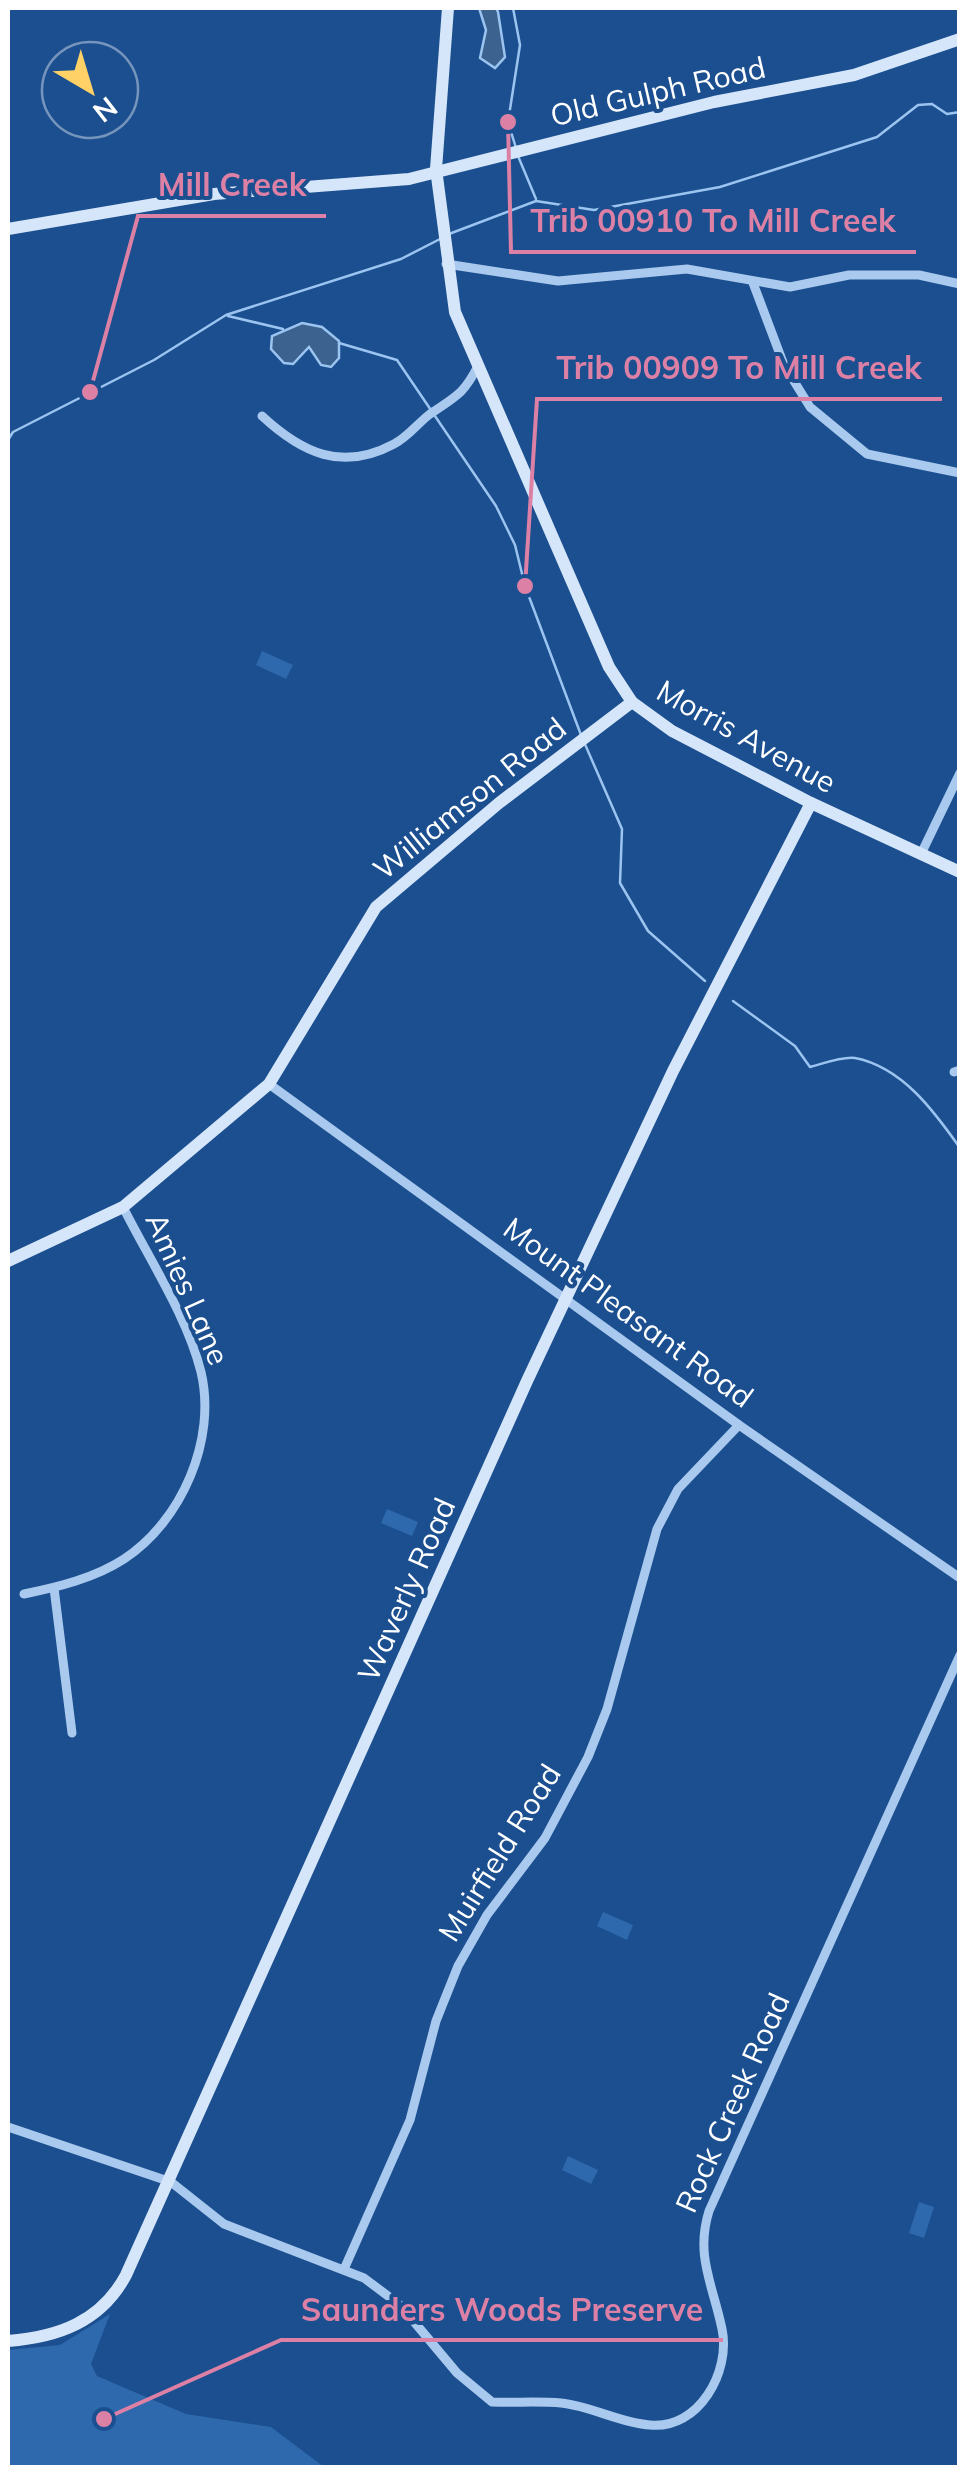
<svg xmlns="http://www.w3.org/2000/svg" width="967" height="2475" font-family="Mulish,sans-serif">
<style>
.green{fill:#2e69ad}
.water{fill:#3c6290;stroke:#9cc4f0;stroke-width:2.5}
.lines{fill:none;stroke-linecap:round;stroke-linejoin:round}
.stream{stroke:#9cc4f0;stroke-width:2.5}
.street{stroke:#a9c9ee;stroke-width:9}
.secondary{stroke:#d6e6fa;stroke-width:12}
.labels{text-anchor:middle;stroke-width:8;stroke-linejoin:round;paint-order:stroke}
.street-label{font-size:30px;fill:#fff;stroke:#1b4f8f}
.leader{fill:none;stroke:#dd80a5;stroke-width:4}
.callout-dot{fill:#dd80a5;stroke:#1b4f8f;stroke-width:4}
.callout-label{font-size:32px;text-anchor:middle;font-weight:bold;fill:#dd80a5;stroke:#1b4f8f;stroke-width:8;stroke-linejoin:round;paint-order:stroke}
</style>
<rect width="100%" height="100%" fill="#1b4f8f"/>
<g class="green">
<path d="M262,651l31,14 -7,14 -30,-14z"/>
<path d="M387,1509l31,13 -6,14 -31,-13z"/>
<path d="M603,1912l30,13 -6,15 -30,-14z"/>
<path d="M568,2156l30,14 -7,14 -29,-14z"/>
<path d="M919,2202l15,5 -10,31 -15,-5z"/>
<path d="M110,2314l-19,50 6,12 89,38 85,13 53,40h-316v-117l52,-5z"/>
</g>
<g class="water">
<path d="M479,8h17l2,4 7,45 -10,11 -15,-10 6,-28z"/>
<path d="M302,323l20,4 17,14v17l-8,9 -10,-2 -12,-18 -16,17 -9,-1 -13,-14 1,-13z"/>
</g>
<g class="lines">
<g class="stream">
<path d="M513,8l7,37 -12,77 8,26"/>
<path d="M518,156l18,43"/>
<path d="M449,234l87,-33 58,9 126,-23 157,-50 41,-32 14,-1 15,10 13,-2"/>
<path d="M228,316l55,13"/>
<path d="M339,343l58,17 99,146 19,39 10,41 56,149"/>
<path d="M8,440l5,-8 141,-72 72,-45 175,-56 41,-21"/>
<path d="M584,742l38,87 -2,54 28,48 57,50"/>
<path d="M733,1001l62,45 15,21c12,-3 33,-11 45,-9 47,9 79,53 105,90"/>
</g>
<g class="street">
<path d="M446,264l112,17 129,-12 103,18 59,-12h70l41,9"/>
<path d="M753,283l31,82 26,42 57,47 93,19"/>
<path d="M262,416c40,37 80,56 132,28 14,-7 24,-21 36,-30 26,-18 33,-19 48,-48"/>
<path d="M921,854l39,-81"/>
<path d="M954,1072l6,-2"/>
<path d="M269,1084l470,341 221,153"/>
<path d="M54,1588l18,145"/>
<path d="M24,1594c34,-7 71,-16 100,-35 58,-38 93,-120 77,-187 -14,-56 -52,-113 -78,-165"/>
<path d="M8,2127l163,55 53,42 140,54 36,27 57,68 35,29c22,1 46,-1 69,1 30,3 59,20 89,22 49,5 81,-54 72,-96 -9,-44 -27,-73 -13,-118l251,-556"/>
<path d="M345,2267l65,-147 26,-99 22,-55 29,-51 58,-77 43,-81 19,-48 50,-180 21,-40 61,-64"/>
</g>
<g class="secondary">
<path d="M448,8l-12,161 19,143 154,355 23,35 40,29 139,72 149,69"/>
<path d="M8,229l206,-35 195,-15 305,-77 140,-27 106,-36"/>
<path d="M8,1261l115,-54 146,-123 107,-177 123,-104 133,-101"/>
<path d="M8,2341c50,-4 93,-19 118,-66l401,-894 146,-310 138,-268"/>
</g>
</g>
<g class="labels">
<g class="street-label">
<text transform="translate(658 92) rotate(-13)" y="10">Old Gulph Road</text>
<text transform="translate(746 737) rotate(29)" y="10">Morris Avenue</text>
<text transform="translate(470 799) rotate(-39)" y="10">Williamson Road</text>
<text transform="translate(187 1289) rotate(66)" y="10">Amies Lane</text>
<text transform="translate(628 1313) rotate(36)" y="10">Mount Pleasant Road</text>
<text transform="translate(407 1590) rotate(-66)" y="10">Waverly Road</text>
<text transform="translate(500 1853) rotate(-58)" y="10">Muirfield Road</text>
<text transform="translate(733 2103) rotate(-66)" y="10">Rock Creek Road</text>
</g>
</g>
<path class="leader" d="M90 392L138 216H326M508 122L511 252H916M525 586L537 399H942M104 2419L281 2340H723"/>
<g class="callout-dot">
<circle cx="90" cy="392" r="10"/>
<circle cx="508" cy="122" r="10"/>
<circle cx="525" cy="586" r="10"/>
<circle cx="104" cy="2419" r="10"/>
</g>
<g class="callout-label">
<text x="232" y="196">Mill Creek</text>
<text x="713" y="232">Trib 00910 To Mill Creek</text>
<text x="739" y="379">Trib 00909 To Mill Creek</text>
<text x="502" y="2321">Saunders Woods Preserve</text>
</g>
<rect width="967" height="2475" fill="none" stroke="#ffffff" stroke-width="20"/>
<g transform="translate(90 90) rotate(142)"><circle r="48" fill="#1b4f8f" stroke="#7695bc" stroke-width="2.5"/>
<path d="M0-8L18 38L0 25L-18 38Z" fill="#ffd166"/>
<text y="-15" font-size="28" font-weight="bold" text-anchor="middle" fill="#ffffff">N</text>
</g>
</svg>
